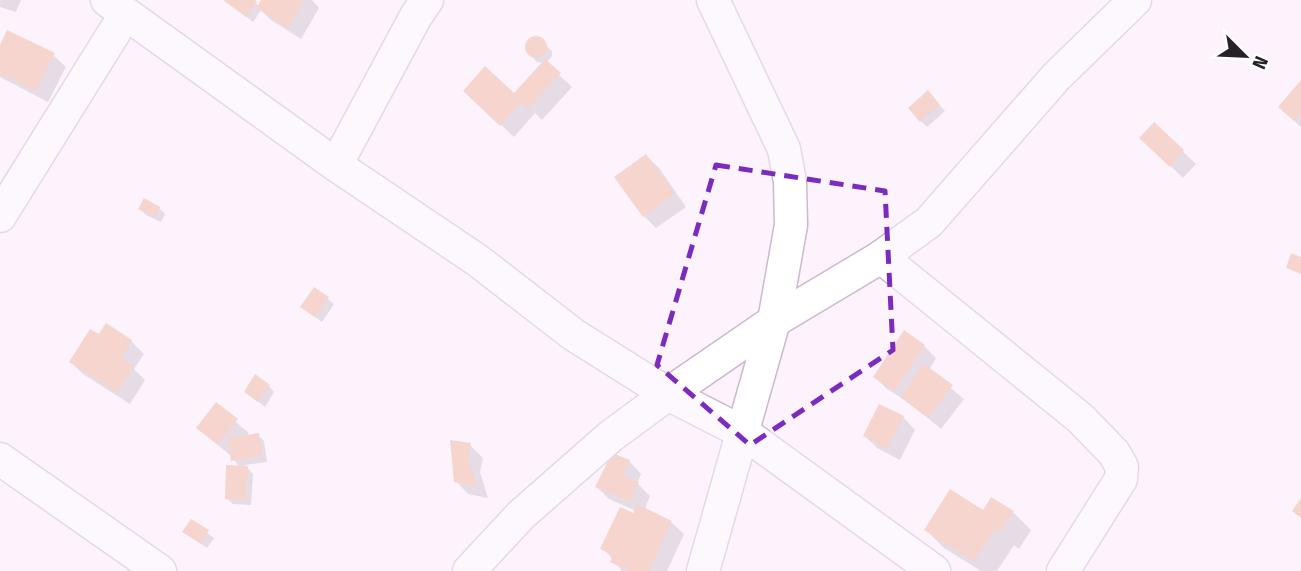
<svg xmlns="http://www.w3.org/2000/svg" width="1301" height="571" font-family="'Fira Sans Condensed',sans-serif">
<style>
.shadow{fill:#0003}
.building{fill:#efb298}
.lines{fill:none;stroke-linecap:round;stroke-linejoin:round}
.minor-casing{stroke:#ceb8d0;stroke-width:35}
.minor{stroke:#fff;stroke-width:32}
.marked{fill:none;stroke:#7b2cbf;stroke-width:5;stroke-dasharray:14 9;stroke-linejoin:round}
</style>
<rect width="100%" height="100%" fill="#fcf3fd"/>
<g class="shadow">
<path d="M0,0h21l-5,12 -16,-5z"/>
<path d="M224,0h28l7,6 5,-6h48l7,8 -18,31 -30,-19 -10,-10 -8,12z"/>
<path d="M537,38l15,13v5l-6,7 26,24 -30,33 -7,-7 -21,24 -36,-34 36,-8 30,-32 -7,-1 -10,-11 1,-9z"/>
<path d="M0,49l53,6 13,12 -18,35 -48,-25z"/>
<path d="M1301,83v44l-9,-8z"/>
<path d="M934,99l11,12 -18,16 -6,-6z"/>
<path d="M1154,124l42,40 -13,14 -29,-28z"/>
<path d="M646,156l13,12 27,39 -30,21 -12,-12z"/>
<path d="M159,208l6,6 -4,8 -15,-7 -6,-6z"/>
<path d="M315,289l19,15 -12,18 -14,-10z"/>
<path d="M106,325l25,16 13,13 -10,15 11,11 -15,24 -47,-30 -12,-12 28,-25z"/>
<path d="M924,346l12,12 -7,12 35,29 -23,30 -33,-27 -21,-13 -12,-12z"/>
<path d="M269,386l5,6 -9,15 -19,-15z"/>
<path d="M216,405l33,28 -3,4 12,-2 6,6 3,21 -22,3 8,9 -2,31 -18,-1 -7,-6 14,-30 -8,-11 -34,-29z"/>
<path d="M903,417l12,13 -15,30 -23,-12 -12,-12z"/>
<path d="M470,445l13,13 -3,14 8,26 -20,-4 -12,-13z"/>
<path d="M629,461l12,13 -4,9 13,13 -5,13 26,13 13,12 -17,37h-45l-19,-23 33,-37 -27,-12 -12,-12z"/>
<path d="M1013,512l18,18 -12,19 -5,-4 -17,26h-16l-37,-23 -18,-18 58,-17z"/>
<path d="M191,521l23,17 -7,10 -22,-16z"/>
</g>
<g class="building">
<path d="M223,0h32l2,2 -11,15z"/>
<path d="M261,0h43l-16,28 -32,-20z"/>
<path d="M7,30l48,23 -19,38 -36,-17v-29z"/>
<circle cx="536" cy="47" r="11"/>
<path d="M545,59l16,14 -33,36 -7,-7 -21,24 -37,-35 22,-25 29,27z"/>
<path d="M1301,80v33l-7,8 -16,-14z"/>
<path d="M928,90l12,15 -20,17 -12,-14z"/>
<path d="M1154,122l30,28 -14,17 -31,-29z"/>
<path d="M646,154l29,40 -32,23 -29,-40z"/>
<path d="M144,198l16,9 -5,11 -17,-9z"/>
<path d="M1291,253l10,4v17l-15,-6z"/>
<path d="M314,287l15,10 -14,20 -15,-10z"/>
<path d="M106,323l26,17 -11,18 13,8 -17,27 -48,-31 21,-33 9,5z"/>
<path d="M904,330l21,15 -31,46 -21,-14z"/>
<path d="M924,364l29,21 -25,33 -28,-21z"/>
<path d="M255,374l15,11 -12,17 -14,-10z"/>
<path d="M216,402l22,17 -20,26 -22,-17z"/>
<path d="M879,404l25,12 -17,33 -24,-13z"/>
<path d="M259,433l3,23 -31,5 -3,-23z"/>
<path d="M450,440l21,3 -3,15 9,28 -23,-4z"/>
<path d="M612,453l18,7 -7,16 16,6 -9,20 -35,-15z"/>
<path d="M226,465l22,1 -2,34 -21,-1z"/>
<path d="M950,489l33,21 8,-13 23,14 -13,21 -6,-3 -21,33 -50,-32z"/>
<path d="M1301,498v20l-9,-7z"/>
<path d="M637,504l35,17 -23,50h-19l-20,-9 3,-7 -13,-6 20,-42 13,6z"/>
<path d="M191,519l18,11 -8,14 -19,-12z"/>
</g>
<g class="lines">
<g class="minor-casing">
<g id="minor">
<path d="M107,0l229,165 141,95 97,75 94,59 106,-73 107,-64 48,-35 127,-145 79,-77"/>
<path d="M336,165l80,-149 11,-16"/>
<path d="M0,216l125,-201"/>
<path d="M881,257l199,161 34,35 8,14 -1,12 -58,92"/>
<path d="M0,459l160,112"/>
<path d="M469,571l52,-56 90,-79 57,-42 76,39 190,138"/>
<path d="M703,571l71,-250 17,-96 -1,-43 -6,-33 -71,-149"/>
</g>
</g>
<use href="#minor" class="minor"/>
</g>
<path d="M0 0H1301V571H0ZM716,165l169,26 8,159 -143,95 -93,-80z" fill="#fcf3fd" fill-opacity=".55" fill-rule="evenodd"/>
<path class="marked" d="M716,165l169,26 8,159 -143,95 -93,-80z"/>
<g transform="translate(1245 56) rotate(114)" stroke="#ffffff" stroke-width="5" paint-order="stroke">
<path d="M0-5L12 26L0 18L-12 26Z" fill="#282028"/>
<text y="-10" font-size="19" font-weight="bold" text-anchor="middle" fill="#282028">N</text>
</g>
</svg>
